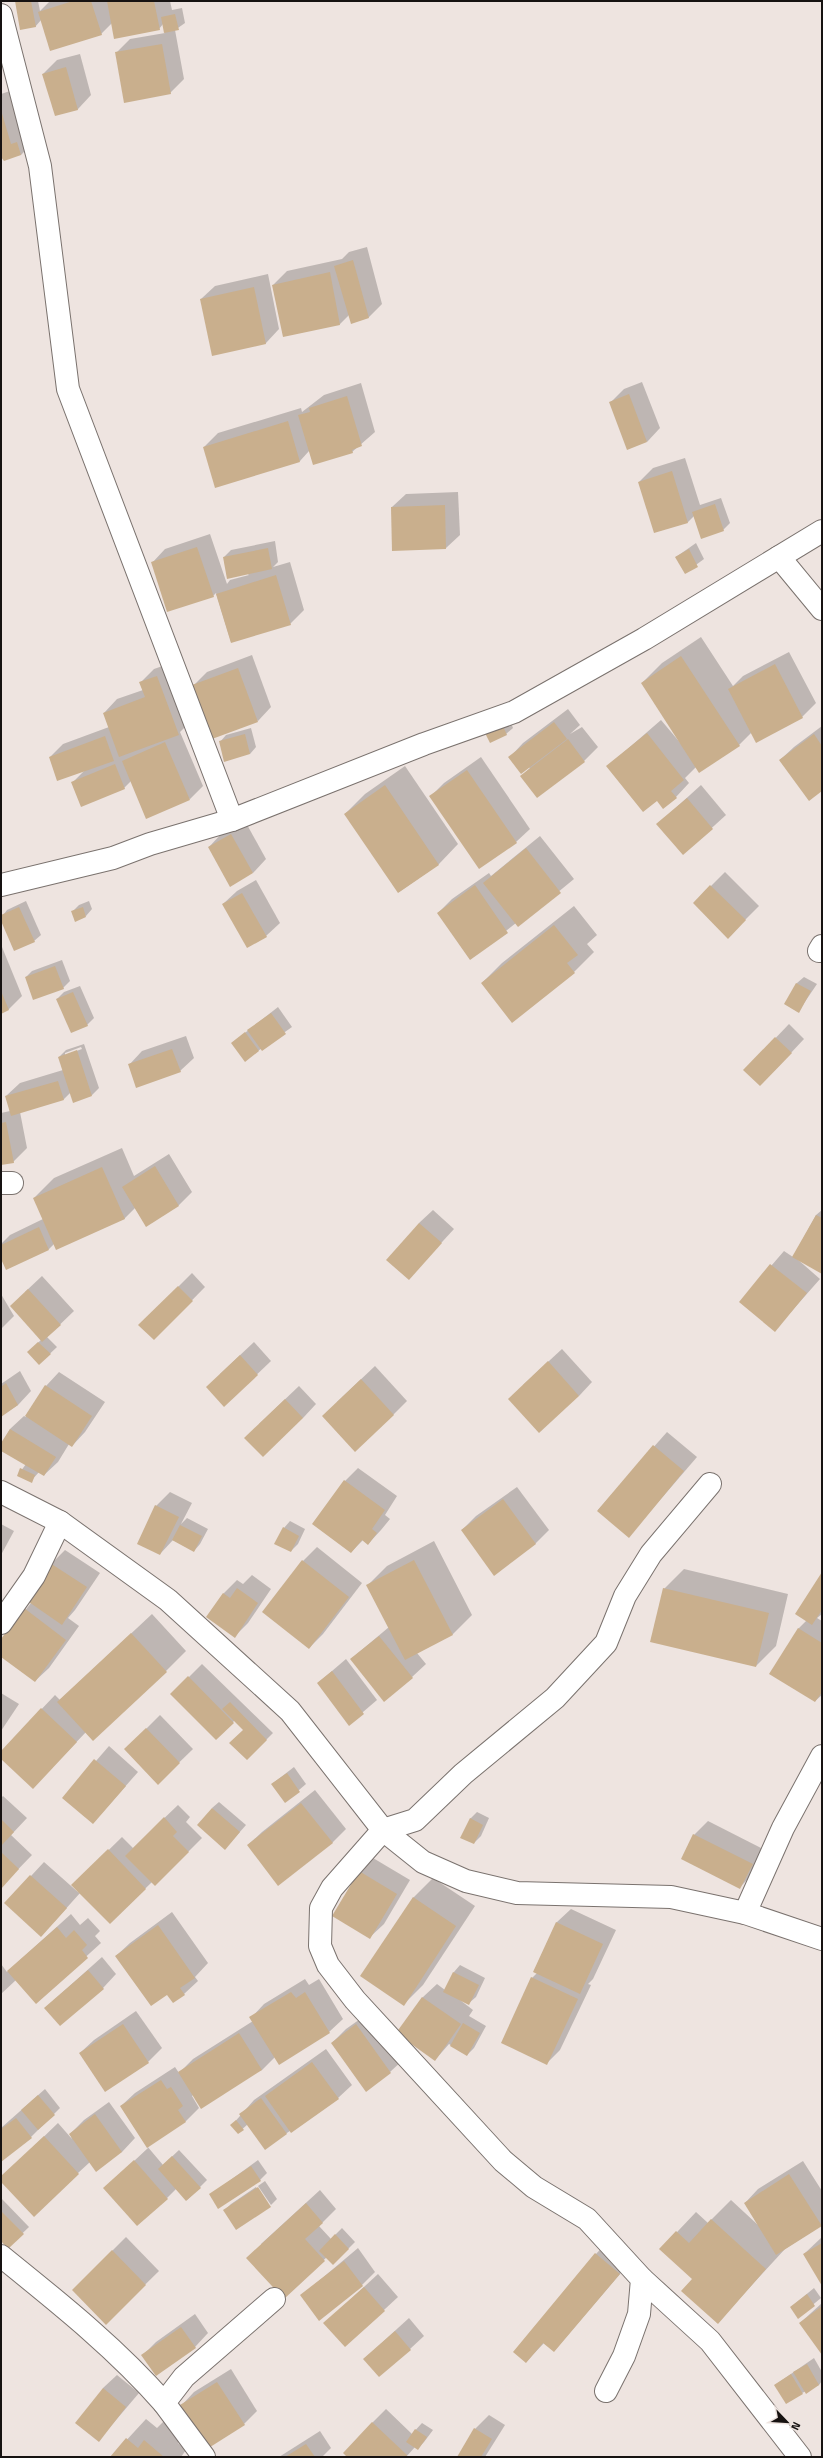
<svg xmlns="http://www.w3.org/2000/svg" width="823" height="2458" font-family="'Titillium Web',sans-serif">
<style>
.shadow{fill:#0003;fill-rule:evenodd}
.building{fill:#c9af8d}
.lines{fill:none;stroke-linecap:round;stroke-linejoin:round}
.street-casing{stroke:#7a726e;stroke-width:24}
.street{stroke:#fff;stroke-width:22}
</style>
<rect width="100%" height="100%" fill="#eee4e0"/>
<g class="shadow">
<path d="M16,1h22l2,10 10,-10h120l2,9 10,-2 3,15 -10,7 9,49 -14,14 -54,-40 14,-14 35,-6 -2,-9 -4,5 -47,-6 -11,11 -60,-14 -6,7z"/>
<path d="M80,54l11,41 -13,14 -22,6 -13,-41 14,-14z"/>
<path d="M13,90l21,51 -13,14 -20,1v-62z"/>
<path d="M367,247l15,57 -13,13 -20,-2 -9,9 -56,12 -11,-51 14,-14 55,-12 7,-7z"/>
<path d="M268,274l11,55 -13,14 -53,12 -12,-56 14,-13z"/>
<path d="M642,382l18,46 -13,14 -37,-39 14,-14z"/>
<path d="M361,383l14,49 -23,20 -43,-1 -9,10 -96,-14 14,-14 83,-25 1,4 22,-17z"/>
<path d="M685,458l15,47 21,-7 9,25 -7,7 -29,-14 -6,6 -33,10 -16,-50 14,-14z"/>
<path d="M458,492l2,43 -14,13 -53,2 -1,-43 14,-13z"/>
<path d="M210,534l17,50 3,-4 19,-5 -25,-18 7,-7 44,-9 3,21 -5,5 17,-5 14,48 -14,14 -59,18 -15,-49 -3,3 -61,-33 13,-14z"/>
<path d="M696,543l8,16 -19,14 -9,-16z"/>
<path d="M701,637l32,49 10,-10 46,-24 27,51 -14,14 -46,24 -4,-9 -13,13 -42,21 -12,12 4,5 -13,14 -19,2 -49,-33 53,-46 21,25 -40,-62 20,-20z"/>
<path d="M252,655l19,52 -13,14 -65,-35 14,-14z"/>
<path d="M171,663l21,57 -12,12 23,54 -13,13 -59,-18 -7,7 -52,-5 13,-13 -35,-13 13,-13 46,-17 -5,-14 13,-14 26,-9 -3,-7 14,-14z"/>
<path d="M568,709l12,16 -10,9 12,-7 16,20 -14,14 -47,35 -15,-20 8,-8 -20,-11 13,-14z"/>
<path d="M509,718l4,10 -7,6 -16,8z"/>
<path d="M822,726v64l-42,-30 14,-13z"/>
<path d="M251,728l5,19 -6,7 -30,-12 6,-7z"/>
<path d="M481,757l49,72 -14,13 -86,-45 14,-14z"/>
<path d="M405,766l53,78 -19,20 -40,28 -54,-78 20,-20z"/>
<path d="M701,785l25,30 -43,39 -25,-30z"/>
<path d="M245,821l21,38 -13,14 -44,-26 13,-14z"/>
<path d="M540,836l34,43 -56,46 -2,-2 -46,36 -32,-46 14,-14 37,-26 2,3z"/>
<path d="M725,872l34,34 -31,31 -34,-34z"/>
<path d="M256,880l24,43 -14,13 -43,-32 14,-13z"/>
<path d="M26,901l15,34 -7,6 -33,-23 6,-8z"/>
<path d="M89,901l3,8 -6,7 -14,-4 7,-7z"/>
<path d="M574,906l23,29 -10,9 7,8 -20,20 -62,49 -30,-38 20,-20z"/>
<path d="M2,947l20,49 -13,13 -8,4z"/>
<path d="M62,960l8,21 -7,7 -37,-11 6,-6z"/>
<path d="M804,977l13,7 -19,28 -13,-8 12,-21z"/>
<path d="M80,986l14,32 -7,7 -30,-26 7,-7z"/>
<path d="M278,1007l14,20 -47,33 -13,-17z"/>
<path d="M789,1024l15,15 -30,32 -29,-1z"/>
<path d="M186,1036l8,22 -14,13 -51,-6 13,-14z"/>
<path d="M84,1044l15,44 -7,7 -18,6 -3,-9 -7,7 -44,13 7,36 -14,14 -12,2v-51l9,-2 -4,-15 14,-13 43,-13 -4,-13 7,-7zM81,1047l1,2 -17,6v-2z"/>
<path d="M122,1148l12,28 35,-22 23,38 -13,13 -33,20 -11,-17 -11,11 -70,25 -5,5 -48,8v-13l9,-9 33,-16 -9,-21 20,-20z"/>
<path d="M433,1210l21,19 -45,49 10,-55z"/>
<path d="M822,1210v63l-26,-15 24,21 -45,51 -35,-28 44,-51 9,6 23,-42z"/>
<path d="M192,1273l13,14 -51,52 -14,-14z"/>
<path d="M42,1276l32,35 -27,26 10,10 -18,17 -11,-12 13,-12 -16,-48z"/>
<path d="M1,1294l13,22 -13,13z"/>
<path d="M254,1342l17,19 -47,45 -4,-32z"/>
<path d="M562,1349l30,33 -13,14 -56,-11z"/>
<path d="M375,1366l32,35 -14,14 -56,-13z"/>
<path d="M20,1371l11,20 -13,14 -17,11v-32z"/>
<path d="M59,1372l46,30 -20,30 -13,14 -3,-2 -11,18 -14,13 -5,-3 -8,9 -13,-6 8,-11 -25,-15v-4l9,-16 14,-13 2,1 20,-31z"/>
<path d="M299,1386l17,18 -13,14 -44,6z"/>
<path d="M667,1432l30,25 -68,79 -31,-26z"/>
<path d="M358,1468l39,28 -12,19 5,4 -9,11 -13,14 -5,-4 -12,12 -6,-71z"/>
<path d="M517,1487l32,43 -14,14 -73,-14 14,-14z"/>
<path d="M170,1492l22,11 -11,21 6,-6 21,11 -8,15 -6,7 -21,-11 -13,14 -4,-48z"/>
<path d="M290,1521l15,8 -7,15 -7,7 -7,-23z"/>
<path d="M1,1524l13,7 -13,24z"/>
<path d="M434,1541l38,74 -19,19 -36,19 9,11 -14,13 -61,-18 38,-32 -21,-42 19,-19z"/>
<path d="M317,1547l45,36 -39,51 -14,14 -6,-87z"/>
<path d="M65,1550l35,23 -25,37 -7,8 11,8 -30,42 -14,13 -34,-26v-14l30,-38 20,-39z"/>
<path d="M684,1569l104,25 -12,52 -20,20 -92,-77z"/>
<path d="M822,1573v41l-5,4 5,3v74l-7,6 -17,-72 9,-9z"/>
<path d="M252,1575l19,14 -23,34 -13,13 -28,-19 17,-24 13,-13 6,4z"/>
<path d="M152,1614l34,37 -20,20 -73,68 -7,-7 -40,42 -45,-16v-6l54,-57 5,5z"/>
<path d="M346,1659l31,41 -28,24 -31,-41z"/>
<path d="M202,1664l71,69 -26,26 -3,-30 -9,-9 -19,19 -44,-45z"/>
<path d="M1,1693l18,11 -18,27z"/>
<path d="M160,1715l33,34 -35,34 -32,-34z"/>
<path d="M109,1746l29,26 -45,51 -29,-25z"/>
<path d="M294,1767l12,17 -21,18 -13,-18z"/>
<path d="M315,1790l31,39 -14,14 -84,2 14,-13z"/>
<path d="M3,1796l24,22 -16,17 21,20 -31,32v-89z"/>
<path d="M219,1802l27,23 -15,17 -19,-34z"/>
<path d="M178,1805l12,12 -4,5 16,16 -47,47 -3,-3 -42,41 -30,-30 -26,29 -48,-19 38,-41 35,31 -6,-8 49,-48 11,11z"/>
<path d="M477,1812l12,6 -8,18 -7,7 -4,-24z"/>
<path d="M708,1821l57,29 -12,24 -14,14 -45,-53z"/>
<path d="M373,1858l37,22 -26,44 -14,13 -10,-66z"/>
<path d="M433,1878l42,28 -52,79 -19,19 -42,-28 52,-79z"/>
<path d="M571,1909l45,21 -23,49 -5,5 3,1 -31,65 -13,13 -15,-85 5,-5 -3,-2 23,-49z"/>
<path d="M172,1912l36,51 -13,14 3,4 -14,13 -17,-1 -51,-37 14,-13z"/>
<path d="M71,1914l9,11 8,-7 12,13 -5,5 6,7 -65,59 -20,-22 -15,14v-30l6,8z"/>
<path d="M102,1957l14,17 -13,14 -58,20z"/>
<path d="M460,1965l25,13 -9,19 -7,6 -9,-3 13,10 -4,6 17,10 -12,22 -7,7 -18,-11 -14,16 -37,-27 25,-36 14,-13 8,6 9,-18z"/>
<path d="M305,1979l4,6 10,-6 24,40 -14,13 -54,25 -13,13 -68,24 -2,2 7,12 -13,13 -39,25 16,19 16,-15 28,30 -20,20 -11,-11 -9,9 -62,-10 43,-40 -27,-42 14,-13 40,-26 4,6 14,-14 60,-38 -2,-3 13,-14z"/>
<path d="M136,2011l26,37 -14,14 -68,-9 14,-13z"/>
<path d="M370,2012l34,47 -14,13 -58,-29 14,-14z"/>
<path d="M326,2049l26,36 -14,13 -73,50 -17,-24 -10,9 -6,-8 22,-25z"/>
<path d="M45,2089l15,19 -29,29 -30,24v-33z"/>
<path d="M109,2102l26,36 -13,14 -32,10 -12,11 -77,8v-3l57,-55 14,16 -2,-5 14,-14z"/>
<path d="M258,2160l9,13 -7,7 -50,15z"/>
<path d="M803,2161l19,30v34l-37,24 -68,74 -24,-44 -32,-30 35,-37 12,11 23,-23 27,25 -13,-22 13,-14z"/>
<path d="M265,2181l12,18 -6,6 -13,-19z"/>
<path d="M256,2187l13,19 -45,5 7,-7z"/>
<path d="M320,2190l16,19 -17,17 12,13 11,-11 13,14 -22,22 -6,-7 -43,40 -23,-53z"/>
<path d="M1,2198l28,29 -21,20 -7,-7z"/>
<path d="M126,2237l33,34 -53,52 -33,-33z"/>
<path d="M822,2237v47l-18,-30z"/>
<path d="M609,2240l23,20 -78,91 -10,-8 -18,19 70,-108z"/>
<path d="M358,2248l17,24 -13,13 -61,11z"/>
<path d="M378,2274l20,23 -53,49 -20,-23z"/>
<path d="M814,2288l7,10 -23,19 -7,-10z"/>
<path d="M822,2303v50l-22,-30z"/>
<path d="M195,2314l13,19 -13,14 -52,8 13,-13z"/>
<path d="M409,2318l15,18 -14,13 -46,10z"/>
<path d="M814,2358l8,14v9l-3,4 -17,8 -27,-8z"/>
<path d="M231,2369l26,42 -13,13 -63,-18 13,-14z"/>
<path d="M117,2375l22,18 -40,47 4,-52z"/>
<path d="M386,2409l26,25 10,-11 11,7 -9,12 -6,6 -3,-1 -9,10h-58l24,-34z"/>
<path d="M489,2415l16,10 -20,32h-27l17,-28z"/>
<path d="M146,2419l11,9 7,-7 19,16 -5,6 8,7 -5,7h-70z"/>
<path d="M320,2431l11,17 -9,9h-43z"/>
</g>
<g class="building">
<path d="M15,1h16l5,26 -16,3z"/>
<path d="M73,1h18l11,34 -52,16 -12,-39z"/>
<path d="M107,1h47l6,29 -46,9z"/>
<path d="M175,14l4,16 -15,3 -3,-16z"/>
<path d="M162,44l9,50 -47,9 -9,-51z"/>
<path d="M66,67l12,43 -23,6 -13,-42z"/>
<path d="M1,110l10,34 6,-2 4,13 -17,6 -3,-4z"/>
<path d="M353,260l16,58 -18,6 -17,-58z"/>
<path d="M330,272l10,53 -57,12 -11,-52z"/>
<path d="M254,287l12,57 -54,12 -12,-57z"/>
<path d="M629,394l18,48 -20,8 -18,-48z"/>
<path d="M347,396l15,50 -10,4 1,3 -40,12 -15,-50 12,-3 -1,-4z"/>
<path d="M288,421l12,41 -85,26 -12,-41z"/>
<path d="M672,471l16,52 -34,10 -16,-51z"/>
<path d="M715,504l9,27 -23,8 -9,-27z"/>
<path d="M445,505l1,44 -54,2 -1,-44z"/>
<path d="M197,547l17,50 -47,15 -16,-50z"/>
<path d="M268,548l4,21 -45,10 -4,-22z"/>
<path d="M689,549l9,18 -13,7 -10,-17z"/>
<path d="M276,575l15,50 -60,18 -15,-49z"/>
<path d="M681,656l59,90 -41,27 -58,-90z"/>
<path d="M775,664l28,54 -47,25 -28,-54z"/>
<path d="M238,668l20,54 -46,17 -20,-54z"/>
<path d="M157,676l22,59 -60,22 -16,-44 42,-16 -6,-15z"/>
<path d="M554,722l13,17 -46,35 -13,-17z"/>
<path d="M502,724l5,11 -17,8 -5,-10z"/>
<path d="M647,733l37,47 -13,11 6,7 -14,11 -6,-8 -14,11 -37,-46z"/>
<path d="M245,734l5,20 -26,8 -5,-21z"/>
<path d="M814,734l8,12v45l-13,10 -30,-41z"/>
<path d="M105,736l9,25 -57,20 -8,-24z"/>
<path d="M568,739l17,23 -48,36 -17,-22z"/>
<path d="M165,742l25,58 -44,19 -24,-58z"/>
<path d="M115,764l10,25 -44,18 -10,-25z"/>
<path d="M467,770l50,73 -38,26 -50,-73z"/>
<path d="M385,785l54,80 -41,28 -54,-79z"/>
<path d="M687,798l26,31 -30,26 -27,-31z"/>
<path d="M231,834l22,39 -23,14 -22,-40z"/>
<path d="M526,848l35,45 -43,34 -35,-44z"/>
<path d="M475,885l33,48 -38,27 -33,-47z"/>
<path d="M710,885l36,35 -18,19 -35,-36z"/>
<path d="M242,893l25,44 -20,11 -25,-44z"/>
<path d="M19,907l16,35 -21,9 -13,-30v-6z"/>
<path d="M83,907l3,10 -11,5 -4,-11z"/>
<path d="M554,925l24,30 -11,8 8,10 -63,50 -31,-40z"/>
<path d="M55,966l9,23 -31,11 -8,-23z"/>
<path d="M796,983l15,8 -12,22 -15,-9z"/>
<path d="M1,991l8,19 -8,4z"/>
<path d="M73,992l15,34 -17,7 -15,-34z"/>
<path d="M271,1013l15,21 -24,17 -15,-21z"/>
<path d="M245,1032l14,19 -14,11 -14,-19z"/>
<path d="M775,1037l17,16 -32,33 -17,-16z"/>
<path d="M172,1049l9,23 -45,16 -8,-24z"/>
<path d="M77,1050l15,46 -19,7 -15,-46z"/>
<path d="M58,1081l6,19 -53,16 -6,-20z"/>
<path d="M6,1122l8,41 -13,2v-42z"/>
<path d="M155,1166l24,40 -33,21 -24,-40z"/>
<path d="M102,1167l23,52 -69,31 -23,-52z"/>
<path d="M816,1215l6,3v56l-30,-17z"/>
<path d="M419,1223l23,20 -33,37 -23,-20z"/>
<path d="M39,1227l10,23 -43,20 -5,-11v-14z"/>
<path d="M770,1264l37,29 -32,39 -36,-30z"/>
<path d="M178,1286l15,15 -39,39 -16,-15z"/>
<path d="M28,1289l33,36 -19,17 -32,-36z"/>
<path d="M38,1342l13,12 -12,11 -12,-13z"/>
<path d="M240,1355l18,20 -34,32 -18,-20z"/>
<path d="M548,1361l31,35 -40,37 -31,-34z"/>
<path d="M361,1379l33,36 -39,37 -33,-36z"/>
<path d="M6,1383l12,22 -17,12v-30z"/>
<path d="M45,1385l47,31 -20,31 -47,-31z"/>
<path d="M285,1399l18,19 -40,39 -19,-19z"/>
<path d="M10,1429l46,28 -12,19 -43,-25v-8z"/>
<path d="M653,1445l31,26 -55,67 -32,-27z"/>
<path d="M20,1468l15,7 -3,8 -15,-7z"/>
<path d="M344,1480l41,30 -13,19 5,4 -9,12 -6,-5 -11,13 -39,-29z"/>
<path d="M503,1499l33,45 -42,32 -33,-46z"/>
<path d="M155,1505l24,12 -19,38 -23,-11z"/>
<path d="M180,1525l22,11 -8,16 -22,-12z"/>
<path d="M283,1527l16,9 -8,16 -17,-8z"/>
<path d="M302,1560l47,37 -40,52 -47,-37z"/>
<path d="M414,1560l39,75 -48,25 -39,-75z"/>
<path d="M50,1563l37,24 -25,38 -36,-25z"/>
<path d="M822,1572v38l-10,15 -17,-11z"/>
<path d="M237,1588l21,15 -23,35 -29,-21 17,-24 7,5z"/>
<path d="M663,1588l106,25 -13,54 -106,-25z"/>
<path d="M24,1608l42,32 -31,42 -34,-25v-18z"/>
<path d="M798,1628l24,15v49l-7,10 -46,-28z"/>
<path d="M131,1633l36,39 -74,69 -36,-39z"/>
<path d="M379,1636l34,42 -29,24 -34,-43z"/>
<path d="M332,1671l32,43 -15,12 -32,-43z"/>
<path d="M188,1676l46,47 -18,17 -46,-46z"/>
<path d="M230,1702l37,38 -20,20 -18,-17 14,-13 -21,-21z"/>
<path d="M41,1708l36,34 -44,47 -32,-30v-8z"/>
<path d="M146,1728l34,35 -22,22 -34,-36z"/>
<path d="M94,1759l32,27 -33,38 -31,-26z"/>
<path d="M287,1773l13,19 -15,11 -14,-19z"/>
<path d="M301,1803l32,40 -55,43 -31,-41z"/>
<path d="M212,1808l28,24 -15,18 -28,-25z"/>
<path d="M164,1817l13,15 -4,4 16,16 -34,34 -30,-30z"/>
<path d="M470,1818l13,7 -9,19 -14,-6z"/>
<path d="M1,1819l13,13 -13,14z"/>
<path d="M693,1834l60,30 -13,25 -59,-30z"/>
<path d="M108,1849l38,40 -36,35 -39,-39z"/>
<path d="M1,1852l18,17 -18,20z"/>
<path d="M359,1871l38,23 -27,45 -38,-23z"/>
<path d="M30,1875l37,33 -26,29 -37,-34z"/>
<path d="M413,1897l43,29 -52,80 -44,-30z"/>
<path d="M556,1922l47,22 -23,50 -47,-22z"/>
<path d="M158,1925l37,53 -15,10 5,7 -12,8 -6,-8 -16,11 -36,-50z"/>
<path d="M57,1927l9,11 8,-8 13,15 -5,5 6,8 -52,46 -29,-33z"/>
<path d="M88,1970l16,19 -44,37 -16,-18z"/>
<path d="M453,1972l26,13 -10,20 -26,-13z"/>
<path d="M531,1977l47,22 -31,66 -46,-22z"/>
<path d="M291,1992l5,6 9,-6 25,41 -51,32 -30,-48z"/>
<path d="M422,1997l39,27 -26,37 -39,-28z"/>
<path d="M463,2023l17,10 -13,23 -17,-10z"/>
<path d="M123,2024l26,39 -44,29 -26,-39z"/>
<path d="M356,2024l35,49 -25,19 -35,-49z"/>
<path d="M239,2033l23,37 -61,39 -23,-37z"/>
<path d="M312,2062l27,37 -48,34 -26,-37z"/>
<path d="M161,2080l6,9 4,-2 12,19 -5,4 8,12 -39,26 -27,-42z"/>
<path d="M38,2095l17,20 -17,15 -17,-20z"/>
<path d="M261,2098l26,36 -22,16 -26,-36z"/>
<path d="M95,2114l27,38 -26,20 -27,-38z"/>
<path d="M16,2118l16,20 -31,24v-33z"/>
<path d="M236,2120l8,10 -6,4 -8,-9z"/>
<path d="M44,2136l35,38 -45,43 -33,-35v-6z"/>
<path d="M172,2156l29,32 -15,13 -28,-32z"/>
<path d="M134,2160l34,39 -31,27 -34,-38z"/>
<path d="M251,2166l10,15 -43,28 -9,-15z"/>
<path d="M789,2174l33,52 -46,29 -32,-52z"/>
<path d="M258,2187l13,20 -35,23 -13,-20z"/>
<path d="M306,2203l17,20 -18,16 20,22 -41,38 -38,-41z"/>
<path d="M1,2211l23,23 -16,15 -7,-8z"/>
<path d="M711,2219l55,50 -48,55 -37,-33 11,-12 -33,-30 17,-18 13,12z"/>
<path d="M335,2234l14,15 -16,16 -14,-14z"/>
<path d="M822,2243v43l-19,-32z"/>
<path d="M112,2250l34,35 -40,40 -34,-35z"/>
<path d="M595,2253l25,21 -66,78 -11,-9 -17,20 -13,-11z"/>
<path d="M344,2261l19,25 -44,35 -19,-26z"/>
<path d="M364,2287l21,24 -40,36 -22,-24z"/>
<path d="M807,2294l8,12 -17,13 -8,-12z"/>
<path d="M822,2306v49l-23,-32z"/>
<path d="M181,2327l15,21 -40,28 -15,-21z"/>
<path d="M395,2331l16,19 -32,27 -16,-18z"/>
<path d="M807,2364l12,21 -13,9 -13,-22z"/>
<path d="M791,2374l12,20 -17,10 -12,-19z"/>
<path d="M217,2382l28,43 -38,24 -27,-44z"/>
<path d="M103,2388l23,19 -27,35 -24,-19z"/>
<path d="M372,2422l35,33 -1,2h-59l-4,-4z"/>
<path d="M474,2428l18,11 -11,18h-24z"/>
<path d="M415,2429l12,8 -9,13 -12,-8z"/>
<path d="M126,2438l12,10 6,-8 20,17h-54z"/>
<path d="M306,2444l9,13h-30z"/>
</g>
<g class="lines">
<g class="street-casing">
<g id="street">
<path d="M1,15l39,151 28,223 164,431"/>
<path d="M779,557l43,52"/>
<path d="M1,885l112,-27 37,-14 82,-24 192,-76 90,-32 130,-73 178,-108"/>
<path d="M819,951l3,-5"/>
<path d="M1,1183h11"/>
<path d="M1,1492l59,30 108,78 122,111 93,119 40,32 43,19 51,12 154,4 74,16 77,26"/>
<path d="M1,1623l33,-47 26,-54"/>
<path d="M745,1913l38,-85 39,-72"/>
<path d="M1,2256c57,46 115,92 163,147"/>
<path d="M642,2279l68,62 90,116"/>
<path d="M606,2391l18,-35 15,-42 3,-35 -55,-60 -53,-32 -31,-26 -148,-161 -27,-35 -8,-19 1,-38 11,-20 51,-58 32,-10 48,-46 92,-76 51,-55 19,-47 26,-42 59,-70"/>
<path d="M204,2457l-40,-54 20,-26 90,-78"/>
</g>
</g>
<use href="#street" class="street"/>
</g>
<rect width="823" height="2458" fill="none" stroke="#161211" stroke-width="4"/>
<g transform="translate(787 2422) rotate(115)" stroke="#eee4e0" stroke-width="3" paint-order="stroke">
<path d="M0-3L7 15L0 10L-7 15Z" fill="#161211"/>
<text y="-6" font-size="11" font-weight="bold" text-anchor="middle" fill="#161211">N</text>
</g>
</svg>
